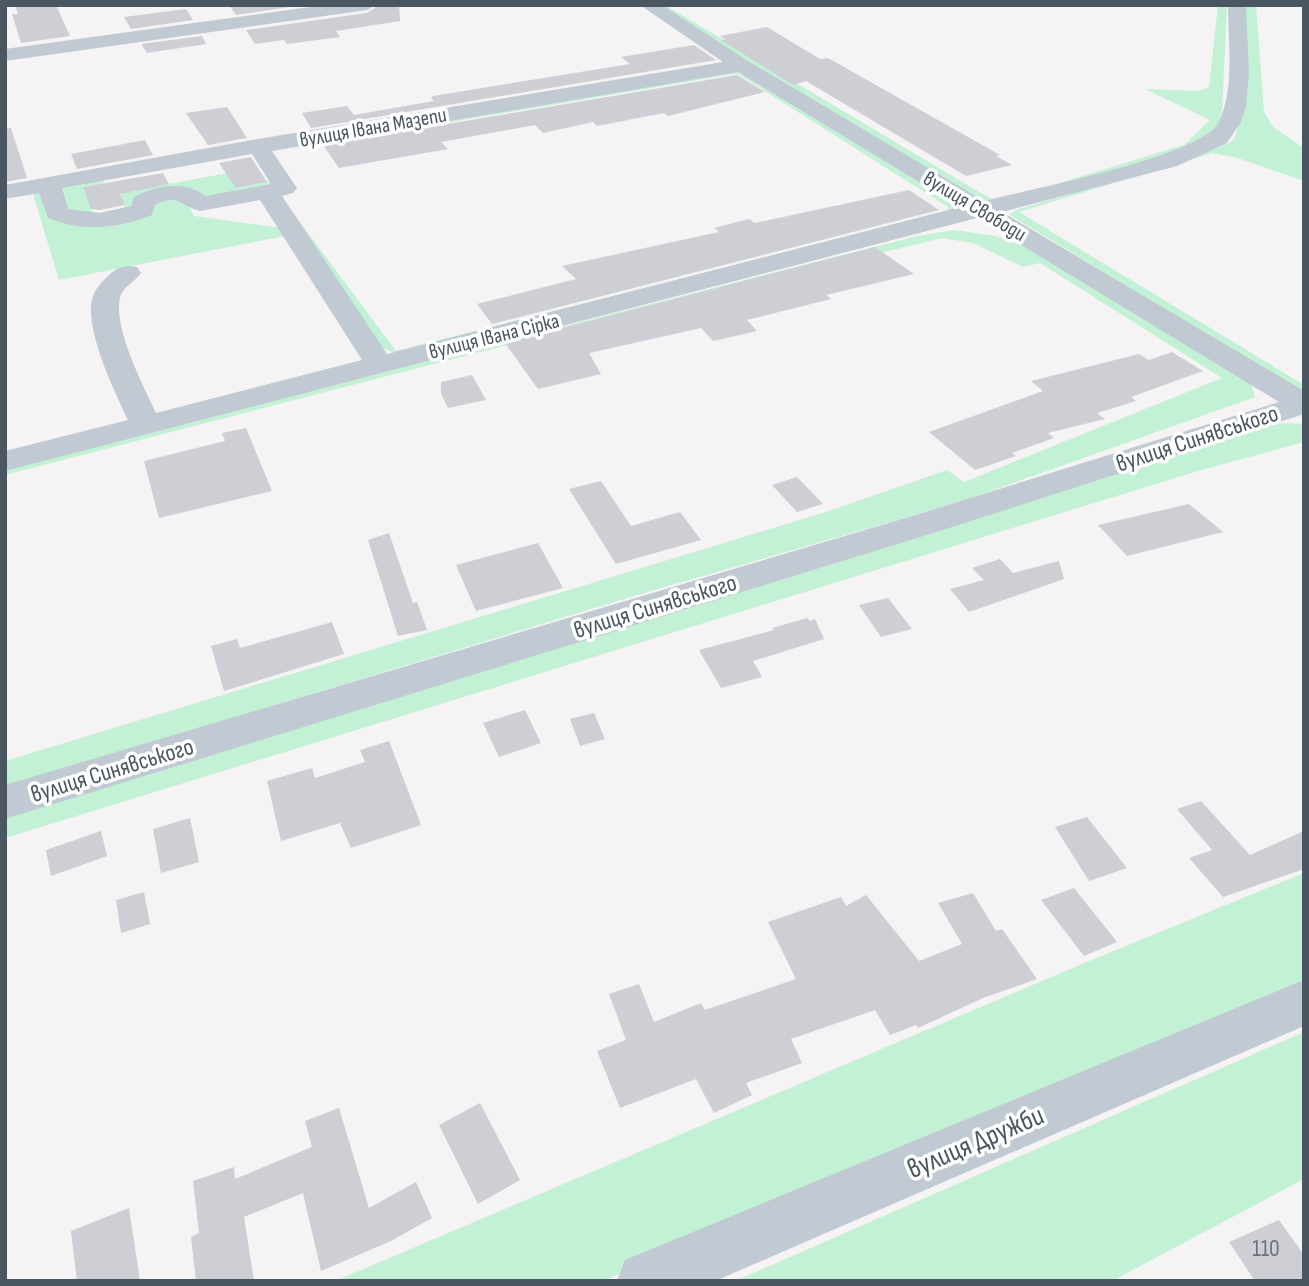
<svg xmlns="http://www.w3.org/2000/svg" width="1309" height="1286" font-family="'Sofia Sans Condensed',sans-serif">
<style>
.green{fill:#c3f1d5}
.building{fill:#cdcfd5}
.lines{fill:none;stroke-linecap:round;stroke-linejoin:round}
.minor{fill:#c1cad2;fill-rule:evenodd}
.labels{text-anchor:middle;stroke-width:7;stroke-linejoin:round;paint-order:stroke}
.far-street-label{font-size:21px;fill:#4a5661;stroke:#fff}
.street-label{font-size:24px;fill:#4a5661;stroke:#fff}
.near-number-label{font-size:24px;fill:#6b747e}
.near-street-label{font-size:28px;fill:#4a5661;stroke:#fff}
</style>
<rect width="100%" height="100%" fill="#f5f3f3"/>
<g class="green">
<path d="M655,5h10l326,194h16l177,-54 26,-25 -65,-31 54,2 10,-4 9,-82h9l-5,108 -4,19 -19,12 -187,58h-32z"/>
<path d="M1241,5h15l8,107 9,15 31,21v33l-66,-23 -26,-5 -193,59 285,173v9l-294,-179 6,-5 169,-50 44,-17 5,-4 6,-17z"/>
<path d="M727,71h9l22,8 197,124 4,7 -5,4 -555,140 -22,-8 -34,-45 -67,-105 3,-2 117,157 552,-140v-4l-210,-133h-5l-457,78z"/>
<path d="M228,173l9,15 35,-7 4,6 -87,19 5,10 87,12 4,8 -226,44 -26,-86 32,-10 35,-6 5,5 -22,4 10,27 32,-6 -5,-15z"/>
<path d="M954,230l41,6 34,11 222,136 4,14 -292,104 -319,92 -639,194v-26l821,-249 121,-42 17,12 258,-104 -182,-115 -17,4 -50,-24 -31,-5 -392,96 -545,141v-6l912,-233z"/>
<path d="M1283,423l21,1v18l-106,29 -1193,367v-27l1261,-385z"/>
<path d="M1304,873v111l-701,297h-268l747,-317z"/>
<path d="M1304,1032v147l-192,102h-377z"/>
</g>
<g class="building">
<path d="M15,5h41l14,31 -49,7 -9,-29h6z"/>
<path d="M229,5h75l-68,10z"/>
<path d="M379,5h20l1,16 -64,10 4,6 -53,7 -3,-4 -29,4 -9,-14 121,-17z"/>
<path d="M186,9l7,11 -62,9 -7,-12z"/>
<path d="M767,27l53,32 8,-1 172,97 -4,1 16,9 -46,11 -160,-95 -13,4 -72,-45h5l-6,-4z"/>
<path d="M202,36l4,8 -59,9 -6,-9z"/>
<path d="M694,45l22,15 -405,68 -9,-15 45,-7 7,9 80,-14 -3,-3 2,-2 197,-32 -9,-7z"/>
<path d="M737,75l28,17 -97,24 -4,-3 -67,13 -4,-4 -50,11 -8,-8 -94,17 7,7 -109,19 -16,-23z"/>
<path d="M227,107l20,31 -39,7 -22,-32z"/>
<path d="M11,128l16,50 -22,4v-53z"/>
<path d="M145,140l8,15 -76,14 -6,-15z"/>
<path d="M251,157l16,25 -31,6 -17,-25z"/>
<path d="M163,173l6,11 -49,10 5,11 -25,5 -9,-1 -8,-22z"/>
<path d="M909,190l30,20 -447,114 -15,-20 99,-25 -14,-13 157,-34 -5,-4 35,-9 6,4z"/>
<path d="M875,247l39,27 -88,21 5,4 -84,21 10,11 -44,10 -12,-13 -112,25 12,21 -63,15 -33,-46z"/>
<path d="M1172,352l31,19 -72,26 5,4 -39,12 8,6 -57,14 6,5 -42,15 4,3 -41,14 -46,-38 114,-41 -12,-10 108,-27 10,6z"/>
<path d="M472,375l14,25 -38,8 -7,-14v-12z"/>
<path d="M246,428l26,63 -113,27 -15,-57 81,-20 -3,-8z"/>
<path d="M797,477l26,27 -26,8 -25,-27z"/>
<path d="M601,481l30,45 49,-14 21,28 -85,24 -47,-75z"/>
<path d="M1189,504l34,28 -96,24 -29,-31z"/>
<path d="M389,533l24,70 4,-1 10,28 -29,6 -30,-96z"/>
<path d="M538,543l25,45 -87,23 -20,-46z"/>
<path d="M1000,559l13,14 46,-12 5,18 -95,33 -19,-23 34,-9 -12,-12z"/>
<path d="M888,598l24,31 -31,8 -22,-32z"/>
<path d="M807,618l3,3 5,-2 9,20 -71,22 9,16 -41,11 -22,-38 75,-20 -2,-2z"/>
<path d="M332,622l12,32 -120,37 -13,-45 26,-7 3,9z"/>
<path d="M525,710l16,33 -42,14 -16,-34z"/>
<path d="M594,713l11,26 -25,7 -10,-27z"/>
<path d="M389,741l32,84 -70,23 -11,-25 -59,18 -14,-60 45,-13 3,10 50,-16 -5,-12z"/>
<path d="M1201,801l49,54 54,-24v38l-81,28 -34,-39 23,-8 -35,-41z"/>
<path d="M1087,817l40,51 -38,13 -34,-54z"/>
<path d="M190,818l9,44 -38,11 -8,-44z"/>
<path d="M101,831l6,25 -56,20 -5,-26z"/>
<path d="M1074,888l43,54 -33,14 -43,-56z"/>
<path d="M144,892l6,32 -29,9 -5,-33z"/>
<path d="M973,893l23,38 6,-2 35,50 -54,19 -65,30 -2,-3 -26,10 -15,-25 -84,29 11,24 -56,20 6,12 -38,18 -18,-34 -76,29 -23,-57 29,-11 -17,-46 30,-10 15,38 47,-19 4,7 91,-31 -28,-57 73,-25 5,9 20,-11 53,66 43,-17 -24,-41z"/>
<path d="M480,1103l40,77 -42,24 -39,-79z"/>
<path d="M339,1108l30,100 47,-26 16,36 -41,23 -70,30 -18,-78 -59,24 10,64h-58l-5,-44 8,-4 -6,-52 41,-14 1,12 77,-32 -7,-26z"/>
<path d="M129,1208l11,73h-63l-6,-50z"/>
<path d="M1279,1220l25,35v26h-49l-26,-39z"/>
</g>
<g class="lines">
<g class="minor">
<path d="M325,5h51l-9,5 -362,51v-12z"/>
<path d="M640,5h22l86,56 236,140c42,-11 220,-45 235,-79 16,-35 9,-80 9,-117h18l3,67 -3,35 -5,15 -14,21 -50,23 -175,46 302,179v23l-361,116 -938,289v-34l914,-271 360,-112 -302,-184 -972,253v-20l123,-31c-14,-30 -43,-89 -36,-121 2,-9 10,-17 16,-23 9,-9 17,-12 29,-9l4,6c-5,8 -19,14 -21,25 -7,30 23,87 36,115l206,-53 -102,-160 -60,11c-20,-5 -21,-18 -45,-6l-3,10c-35,14 -68,17 -104,3l-9,-25 -34,6v-14l253,-46 465,-77zM738,72l222,135 -573,147 -105,-158 11,-3 4,-5 -25,-37zM252,154l19,30 -65,12c-21,-16 -50,-11 -72,1l-3,9 -31,7 -32,-4 -6,-21z"/>
<path d="M1304,980v46l-589,255h-98l8,-21z"/>
</g>
</g>
<g class="labels">
<g class="far-street-label">
<text transform="translate(373 127) rotate(-10)" y="7">вулиця Івана Мазепи</text>
<text transform="translate(975 206) rotate(31)" y="7">вулиця Свободи</text>
<text transform="translate(494 336) rotate(-14)" y="7">вулиця Івана Сірка</text>
</g>
<g class="street-label">
<text transform="translate(1197 438) rotate(-18)" y="8">вулиця Синявського</text>
<text transform="translate(655 606) rotate(-17)" y="8">вулиця Синявського</text>
<text transform="translate(112 770) rotate(-17)" y="8">вулиця Синявського</text>
</g>
<g class="near-number-label">
<text x="1266" y="1256">110</text>
</g>
<g class="near-street-label">
<text transform="translate(975 1141) rotate(-23)" y="10">вулиця Дружби</text>
</g>
</g>
<rect width="1309" height="1286" fill="none" stroke="#4a5661" stroke-width="14"/>
</svg>
